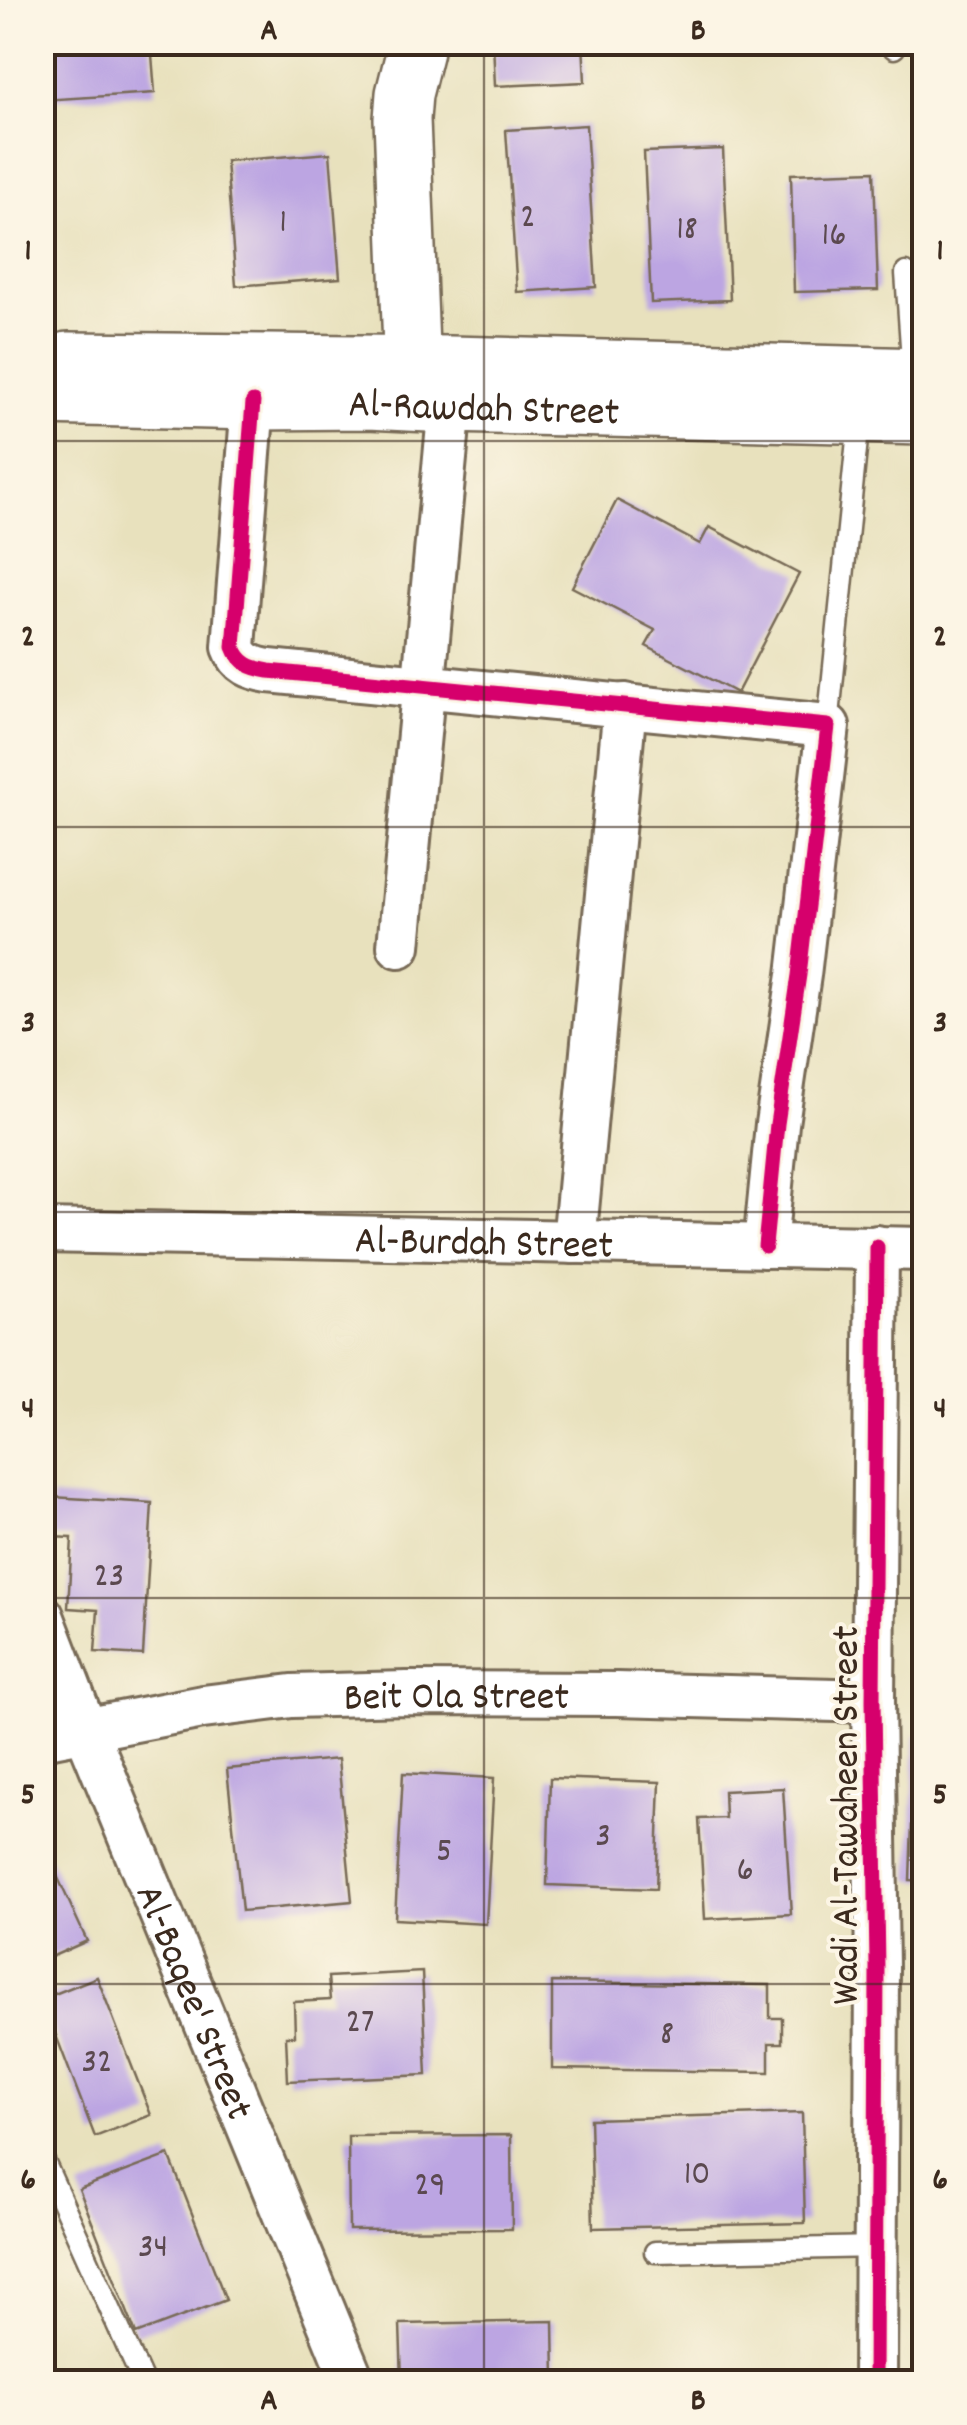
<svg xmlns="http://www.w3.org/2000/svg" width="967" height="2425" font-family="Dekko,sans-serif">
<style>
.building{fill:#bca5e2}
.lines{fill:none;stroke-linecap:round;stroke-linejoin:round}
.lane-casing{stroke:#786a56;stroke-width:25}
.street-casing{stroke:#786a56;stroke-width:48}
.secondary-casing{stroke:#786a56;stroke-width:60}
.lane{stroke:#fff;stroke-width:20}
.street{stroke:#fff;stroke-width:42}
.secondary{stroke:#fff;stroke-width:55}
.cycleway-casing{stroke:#fcf5e5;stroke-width:21}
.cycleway{stroke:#d6006c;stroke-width:15}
.grid{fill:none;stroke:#3b2a1e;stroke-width:2.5;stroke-opacity:0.55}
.labels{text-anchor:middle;stroke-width:8;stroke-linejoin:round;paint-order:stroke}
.number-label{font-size:35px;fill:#5b494f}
.street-label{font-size:40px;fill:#3b2a1e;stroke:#fcf5e5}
.neatline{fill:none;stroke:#3b2a1e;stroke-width:4}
.grid-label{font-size:32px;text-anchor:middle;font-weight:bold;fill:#3b2a1e}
</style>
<rect width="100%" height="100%" fill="#fcf5e5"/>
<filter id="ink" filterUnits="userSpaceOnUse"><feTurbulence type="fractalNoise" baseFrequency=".01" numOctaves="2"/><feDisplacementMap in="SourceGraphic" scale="20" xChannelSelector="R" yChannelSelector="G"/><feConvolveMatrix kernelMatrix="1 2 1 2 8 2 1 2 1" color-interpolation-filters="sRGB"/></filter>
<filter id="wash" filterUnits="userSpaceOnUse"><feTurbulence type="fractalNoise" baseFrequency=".0048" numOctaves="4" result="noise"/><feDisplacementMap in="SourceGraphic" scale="40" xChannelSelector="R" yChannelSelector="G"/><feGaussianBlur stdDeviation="2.25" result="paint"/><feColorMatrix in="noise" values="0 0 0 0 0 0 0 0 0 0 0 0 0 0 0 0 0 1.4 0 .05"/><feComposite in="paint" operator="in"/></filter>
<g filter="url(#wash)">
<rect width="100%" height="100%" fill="#e8e1bd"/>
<g id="blocks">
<g class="building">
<path d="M42,42h109l4,51 -113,7z"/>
<path d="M493,42h90l2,40 -90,4z"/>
<path d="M586,125l10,162 -79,5 -11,-162z"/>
<path d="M723,149l7,151 -79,3 -7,-151z"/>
<path d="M330,153l10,125 -104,8 -10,-125z"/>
<path d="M874,171l4,119 -84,2 -3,-118z"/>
<path d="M617,500l83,44 9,-17 90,47 -62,119 -91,-47 9,-16 -83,-43z"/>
<path d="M52,1497l100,6 -9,152 -48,-3 3,-42 -30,-2 4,-70 -22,-1z"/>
<path d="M915,1735h9v146l-14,-1z"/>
<path d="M338,1759l14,142 -110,10 -15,-142z"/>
<path d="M403,1773l91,5 -8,146 -91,-5z"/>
<path d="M550,1778l110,4 -4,107 -109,-4z"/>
<path d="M783,1788l8,126 -86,5 -6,-100 26,-1 -1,-27z"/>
<path d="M42,1843l45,98 -45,20z"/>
<path d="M422,1972l5,103 -139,6 -2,-45h9l-1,-34 36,-2 -2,-23z"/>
<path d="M97,1977l54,138 -56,22 -53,-138z"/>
<path d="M552,1982l218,3v33h12v25h-13v29l-217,-3z"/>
<path d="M802,2113l3,110 -212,5 -3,-109z"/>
<path d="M511,2135l1,94 -163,1 -1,-94z"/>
<path d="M169,2155l57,145 -90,34 -57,-145z"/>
<path d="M554,2321l1,61h-153l-2,-58z"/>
</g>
</g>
</g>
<g filter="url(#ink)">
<use href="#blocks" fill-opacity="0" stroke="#786a56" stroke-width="2.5"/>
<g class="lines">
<g class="lane-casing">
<g id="lane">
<path d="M894,42v6"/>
<path d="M906,273l7,102"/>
<path d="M828,726l31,-306"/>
<path d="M42,2157l101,225"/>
<path d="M655,2252l222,-5"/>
</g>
</g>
<g class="street-casing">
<g id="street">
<path d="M253,402l-19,245c6,17 18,21 35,24l559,55 -29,249 -22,149 -12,122"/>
<path d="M399,946l51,-541"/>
<path id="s1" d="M42,1231l882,18"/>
<path d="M574,1242l51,-537"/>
<path id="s2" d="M42,1616l43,112 268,654"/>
<path id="s3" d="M42,1738l161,-31 89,-11 115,-3 210,1 256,7"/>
<path d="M875,2382l2,-415 -4,-266 4,-454"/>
</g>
</g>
<g class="secondary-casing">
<g id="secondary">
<path d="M68,360l382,4 474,12"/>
<path id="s4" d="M42,397l211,5 115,-1 82,4 474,12"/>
<path d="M413,399l-11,-280 2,-25 11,-44v-8"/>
</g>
</g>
<use href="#lane" class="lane"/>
<use href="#street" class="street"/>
<use href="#secondary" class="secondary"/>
<g class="cycleway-casing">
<g id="cycleway">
<path d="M253,402l-19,245c6,17 18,21 35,24l559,55 -29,249 -22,149 -12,122"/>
<path d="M875,2382l2,-415 -4,-266 4,-454"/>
</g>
</g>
<use href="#cycleway" class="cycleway"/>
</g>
</g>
<path class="grid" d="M484,42v2340M42,441h882M42,827h882M42,1212h882M42,1598h882M42,1984h882"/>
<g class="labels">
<g class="number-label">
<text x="528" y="226">2</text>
<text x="283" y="231">1</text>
<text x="687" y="238">18</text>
<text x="834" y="244">16</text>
<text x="109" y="1585">23</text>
<text x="603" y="1845">3</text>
<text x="444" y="1860">5</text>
<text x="745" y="1879">6</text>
<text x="360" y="2031">27</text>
<text x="667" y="2043">8</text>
<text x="97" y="2071">32</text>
<text x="697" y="2183">10</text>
<text x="430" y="2194">29</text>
<text x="153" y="2256">34</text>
</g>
<g class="street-label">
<text dy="14" stroke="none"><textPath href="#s4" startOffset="442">Al-Rawdah Street</textPath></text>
<text dy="14" stroke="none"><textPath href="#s1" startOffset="442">Al-Burdah Street</textPath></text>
<text dy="14" stroke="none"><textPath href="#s3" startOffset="418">Beit Ola Street</textPath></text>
<text transform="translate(843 1815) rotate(-90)" y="14">Wadi Al-Tawaheen Street</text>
<text dy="14" stroke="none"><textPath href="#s2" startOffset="415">Al-Baqee' Street</textPath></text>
</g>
</g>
<rect width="967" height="2425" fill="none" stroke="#fcf5e5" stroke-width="110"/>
<rect x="55" y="55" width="857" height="2315" class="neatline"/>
<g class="grid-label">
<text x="269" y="39">A</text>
<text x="698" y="39">B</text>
<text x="28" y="259">1</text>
<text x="940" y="259">1</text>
<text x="28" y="645">2</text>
<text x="940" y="645">2</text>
<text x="28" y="1031">3</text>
<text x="940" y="1031">3</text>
<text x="28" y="1417">4</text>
<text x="940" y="1417">4</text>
<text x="28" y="1803">5</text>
<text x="940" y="1803">5</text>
<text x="28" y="2188">6</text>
<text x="940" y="2188">6</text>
<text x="269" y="2409">A</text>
<text x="698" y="2409">B</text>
</g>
</svg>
